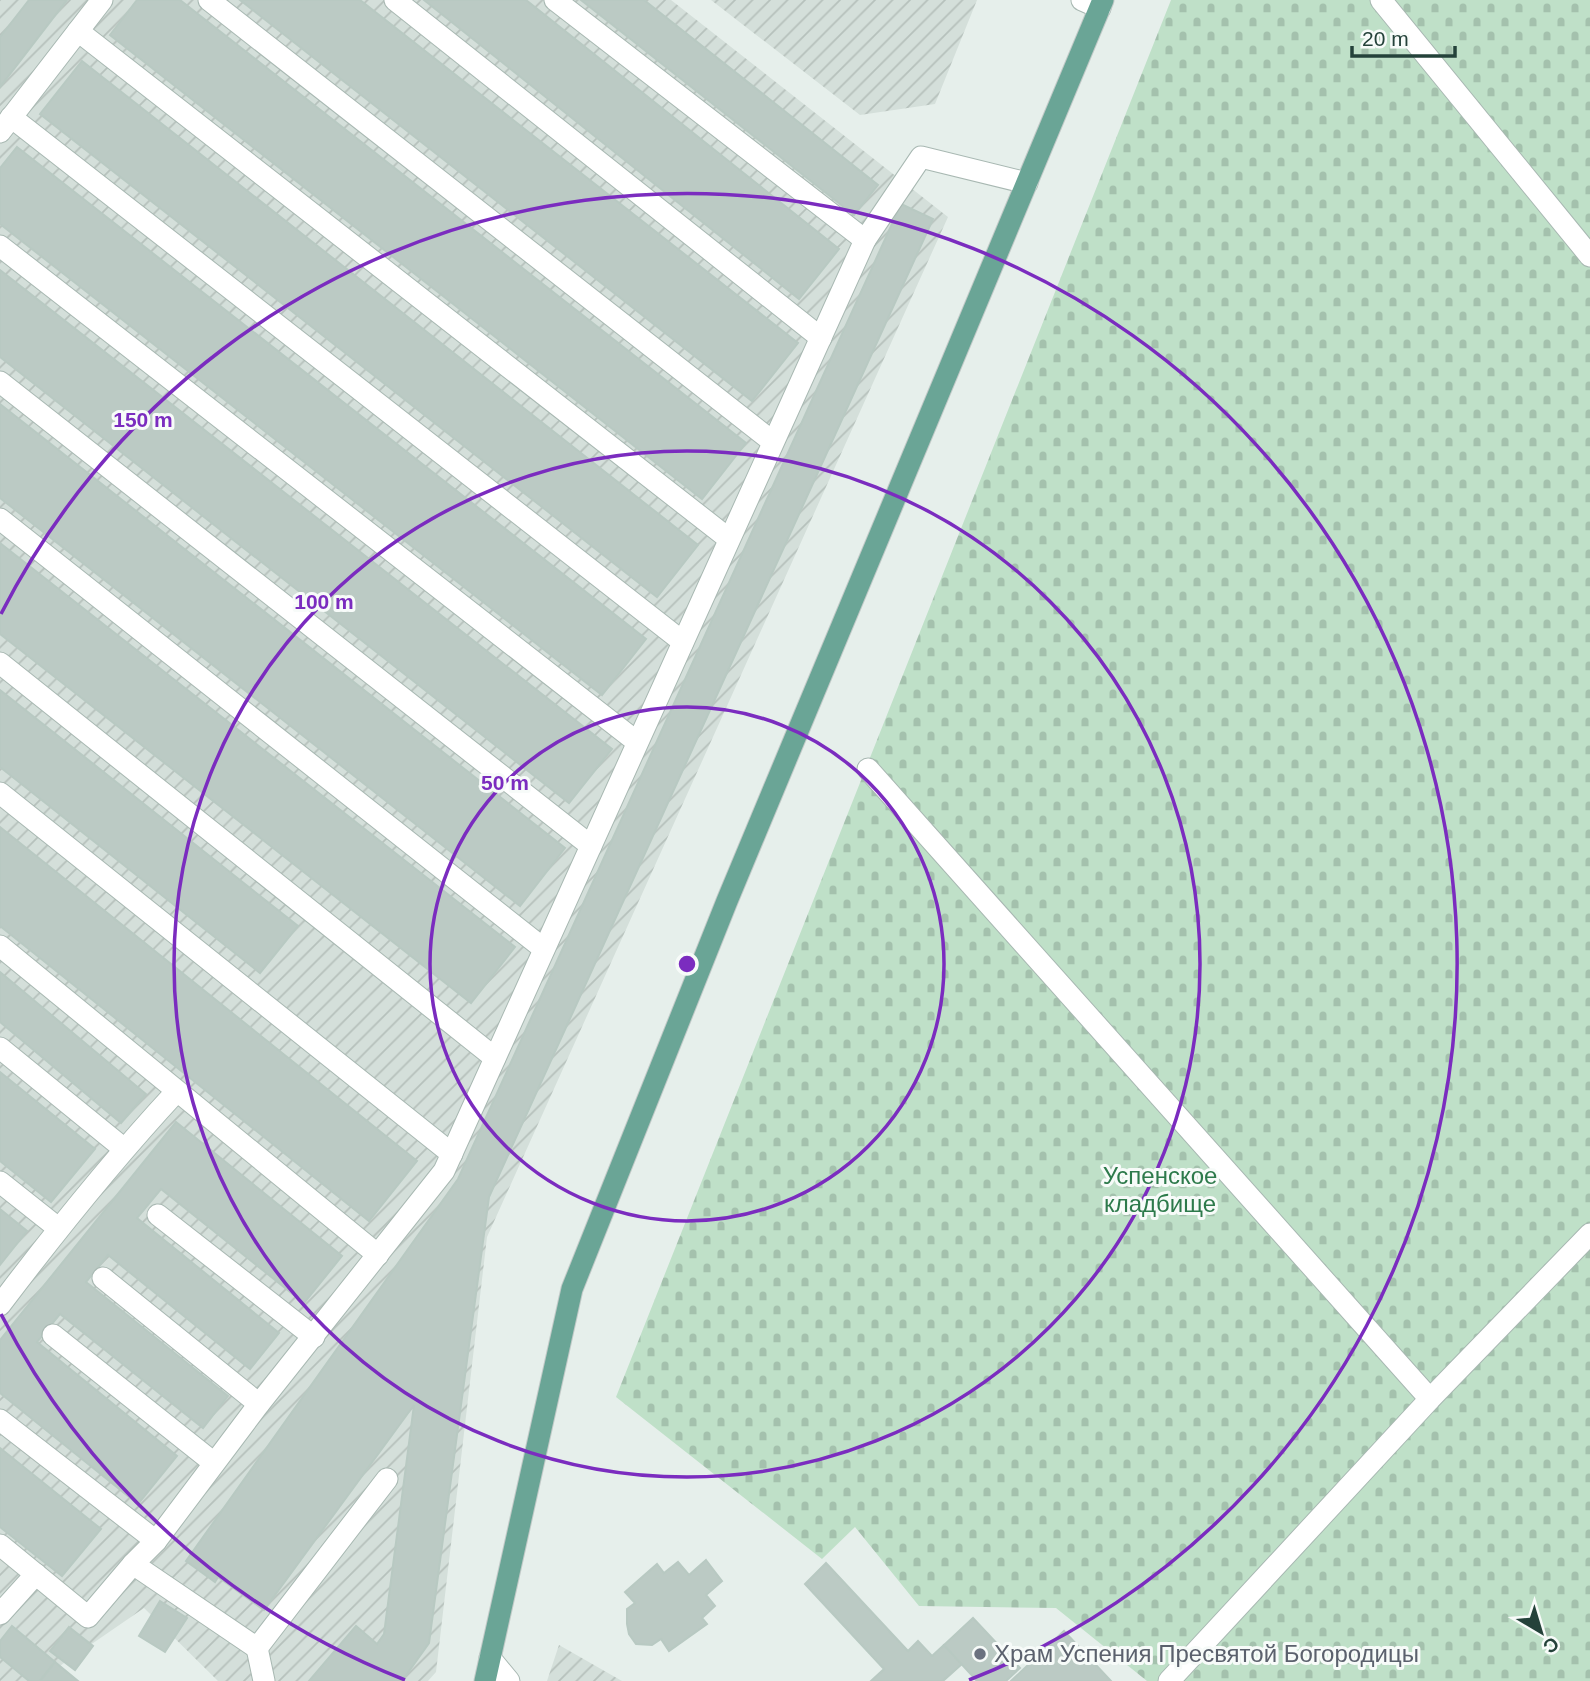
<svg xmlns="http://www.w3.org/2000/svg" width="1590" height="1681" font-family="Helvetica,sans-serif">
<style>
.industrial{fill:url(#industrial-furrows)}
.cemetery{fill:url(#cemetery-stones)}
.building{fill:#bbcac4;stroke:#b8c9c2;stroke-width:2}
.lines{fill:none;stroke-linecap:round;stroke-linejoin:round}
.minor-casing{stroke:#a8b8b2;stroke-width:23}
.major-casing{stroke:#c2cac8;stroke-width:23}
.minor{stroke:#fff;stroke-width:21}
.major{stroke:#6aa596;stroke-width:21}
.ring{fill:none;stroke:#7b2cbf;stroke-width:3.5}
.worship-dot{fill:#6b7280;stroke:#f7fbf9;stroke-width:2.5}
.labels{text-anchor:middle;stroke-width:6;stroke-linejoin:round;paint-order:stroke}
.park-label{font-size:24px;fill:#2d7a4b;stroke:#f7fbf9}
.worship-label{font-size:24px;fill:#5b616d;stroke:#f7fbf9;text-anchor:start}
.centre{fill:#7b2cbf;stroke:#f7fbf9;stroke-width:3.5}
.ring-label{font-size:21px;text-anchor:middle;font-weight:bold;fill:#7b2cbf;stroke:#f7fbf9;stroke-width:6;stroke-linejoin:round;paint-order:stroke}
</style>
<defs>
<pattern id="industrial-furrows" width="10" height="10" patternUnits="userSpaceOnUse" patternTransform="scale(1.75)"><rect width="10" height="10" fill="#d4dfda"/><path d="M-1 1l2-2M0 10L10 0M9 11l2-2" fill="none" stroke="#b6c1bc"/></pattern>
<pattern id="cemetery-stones" width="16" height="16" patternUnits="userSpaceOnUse" patternTransform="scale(1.75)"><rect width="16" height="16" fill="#bfe0c8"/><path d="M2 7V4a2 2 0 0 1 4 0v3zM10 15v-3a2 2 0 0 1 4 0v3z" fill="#a4c1ad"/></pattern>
</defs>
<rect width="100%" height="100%" fill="#e6efeb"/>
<g class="industrial">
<path d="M0,0h671l277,217 -461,1020 -51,435 -8,9h-210l-74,-73 -106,73h-38z"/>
<path d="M711,0h266l-42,104 -75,11z"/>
<path d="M559,1645l63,36h-75z"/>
</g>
<path class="cemetery" d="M1171,0h419v1681h-443l-91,-73 -137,-2 -64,-79 -33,32 -206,-162z"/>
<g class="building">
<path d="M29,0h38l-67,87v-50z"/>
<path d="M137,0h43l566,443 -44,56 -592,-464z"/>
<path d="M240,0h120l438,343 -46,58z"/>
<path d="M424,0h102l313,249 -40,50z"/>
<path d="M581,0h63l234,185 -24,30z"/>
<path d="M82,61l616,484 -41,52 -617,-483z"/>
<path d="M17,147l629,492 -44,56 -602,-471v-56z"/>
<path d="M901,204l32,15 -444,978 -60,446 -27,38h-93l47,-55 21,18 7,-10 30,-229 -150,205 -46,-33 -3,5 -29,-21 272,-382z"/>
<path d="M0,270l612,479 -43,54 -569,-446z"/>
<path d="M0,404l565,444 -45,58 -520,-408z"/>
<path d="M0,543l515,404 -44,56 -471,-369z"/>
<path d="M0,690l298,236 -38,47 -260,-206z"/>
<path d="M0,827l417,334 -48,60 -369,-295z"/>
<path d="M0,972l146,122 -25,29 -121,-101z"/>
<path d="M0,1072l95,77 -44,53 -51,-41z"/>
<path d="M176,1122l166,134 -38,47 -143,-114 -24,29 142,115 -29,36 -142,-114 -22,27 142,114 -25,32 -143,-114 -23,28 140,114 -39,48 -138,-111v-53z"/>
<path d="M0,1209l27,22 -27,34z"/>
<path d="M0,1448l101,81 -39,47 -62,-49z"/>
<path d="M706,1560l16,21 -16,14 9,11 -13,12 5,6 -38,27 -8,-12 -9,6 -16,-1 -7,-10 -2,-10v-15l8,-6 -10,-11 32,-28 7,9 14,-11 11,13z"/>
<path d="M826,1563l82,88 10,-10 14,15 12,-11 18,19 -19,17h-72l13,-12 -79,-85z"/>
<path d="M160,1601l27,17 -22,34 -26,-16z"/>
<path d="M973,1618l47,50 -14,13h-29l-33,-36z"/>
<path d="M12,1626l43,36 -15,19h-11l-29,-24v-16z"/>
<path d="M69,1627l24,19 -18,24 -25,-19z"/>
<path d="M1064,1631l47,50h-100z"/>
<path d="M55,1662l23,19h-38z"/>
</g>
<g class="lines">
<g class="minor-casing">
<g id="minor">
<path d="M209,0l564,442"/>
<path d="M395,0l426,338"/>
<path d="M1082,0l18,8"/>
<path d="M1381,0l209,256"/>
<path d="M78,31l651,508"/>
<path d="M11,117l672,525"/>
<path d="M0,132l102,-132"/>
<path d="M865,240l56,-83 106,26"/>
<path d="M0,246l637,496"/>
<path d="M0,382l591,464"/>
<path d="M0,519l544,430"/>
<path d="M0,663l495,395"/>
<path d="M868,769l562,630"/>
<path d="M0,793l452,361"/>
<path d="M0,946l378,309"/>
<path d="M0,1048l123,100"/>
<path d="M0,1182l58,46"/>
<path d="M158,1215l156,122"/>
<path d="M103,1278l156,126"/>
<path d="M0,1305c56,-74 113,-145 176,-213"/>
<path d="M53,1335l161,128"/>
<path d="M0,1420l156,121"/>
<path d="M0,1545l88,72 45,-53 23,-23 103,-137 185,-233 421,-931 -310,-240"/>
<path d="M133,1564l124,84 130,-169"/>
<path d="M0,1614l36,-40"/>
<path d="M257,1648l7,33"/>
<path d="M490,1658l19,23"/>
<path d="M1169,1681l261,-282 160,-165"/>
</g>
</g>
<g class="major-casing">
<path id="major" d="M485,1681l87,-392 155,-388 376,-901"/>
</g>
<use href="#minor" class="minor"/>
<use href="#major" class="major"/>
</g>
<g class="ring">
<circle cx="687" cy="964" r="257"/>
<circle cx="687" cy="964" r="513"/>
<path d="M405 1680A770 770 0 0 1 1 1314M1 614A770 770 0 1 1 969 1680"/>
</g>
<circle class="worship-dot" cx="980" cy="1654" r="7"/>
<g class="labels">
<g class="park-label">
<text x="1160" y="1184">Успенское<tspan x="1160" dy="28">кладбище</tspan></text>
</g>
<g class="worship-label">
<text x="994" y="1662">Храм Успения Пресвятой Богородицы</text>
</g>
</g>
<circle cx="687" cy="964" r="10" class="centre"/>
<g class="ring-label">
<text x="143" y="427">150 m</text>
<text x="324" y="609">100 m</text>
<text x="505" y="790">50 m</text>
</g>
<g transform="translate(1541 1632) rotate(142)" stroke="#f7fbf9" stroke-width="5" paint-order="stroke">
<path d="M0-5L12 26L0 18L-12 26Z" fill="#24423a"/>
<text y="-10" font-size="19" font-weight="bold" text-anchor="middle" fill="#24423a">С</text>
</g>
<path d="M1352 46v10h103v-10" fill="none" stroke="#24423a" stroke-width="3.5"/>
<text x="1362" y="46" font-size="21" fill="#24423a" stroke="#f7fbf9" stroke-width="5" paint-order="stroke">20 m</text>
</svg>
